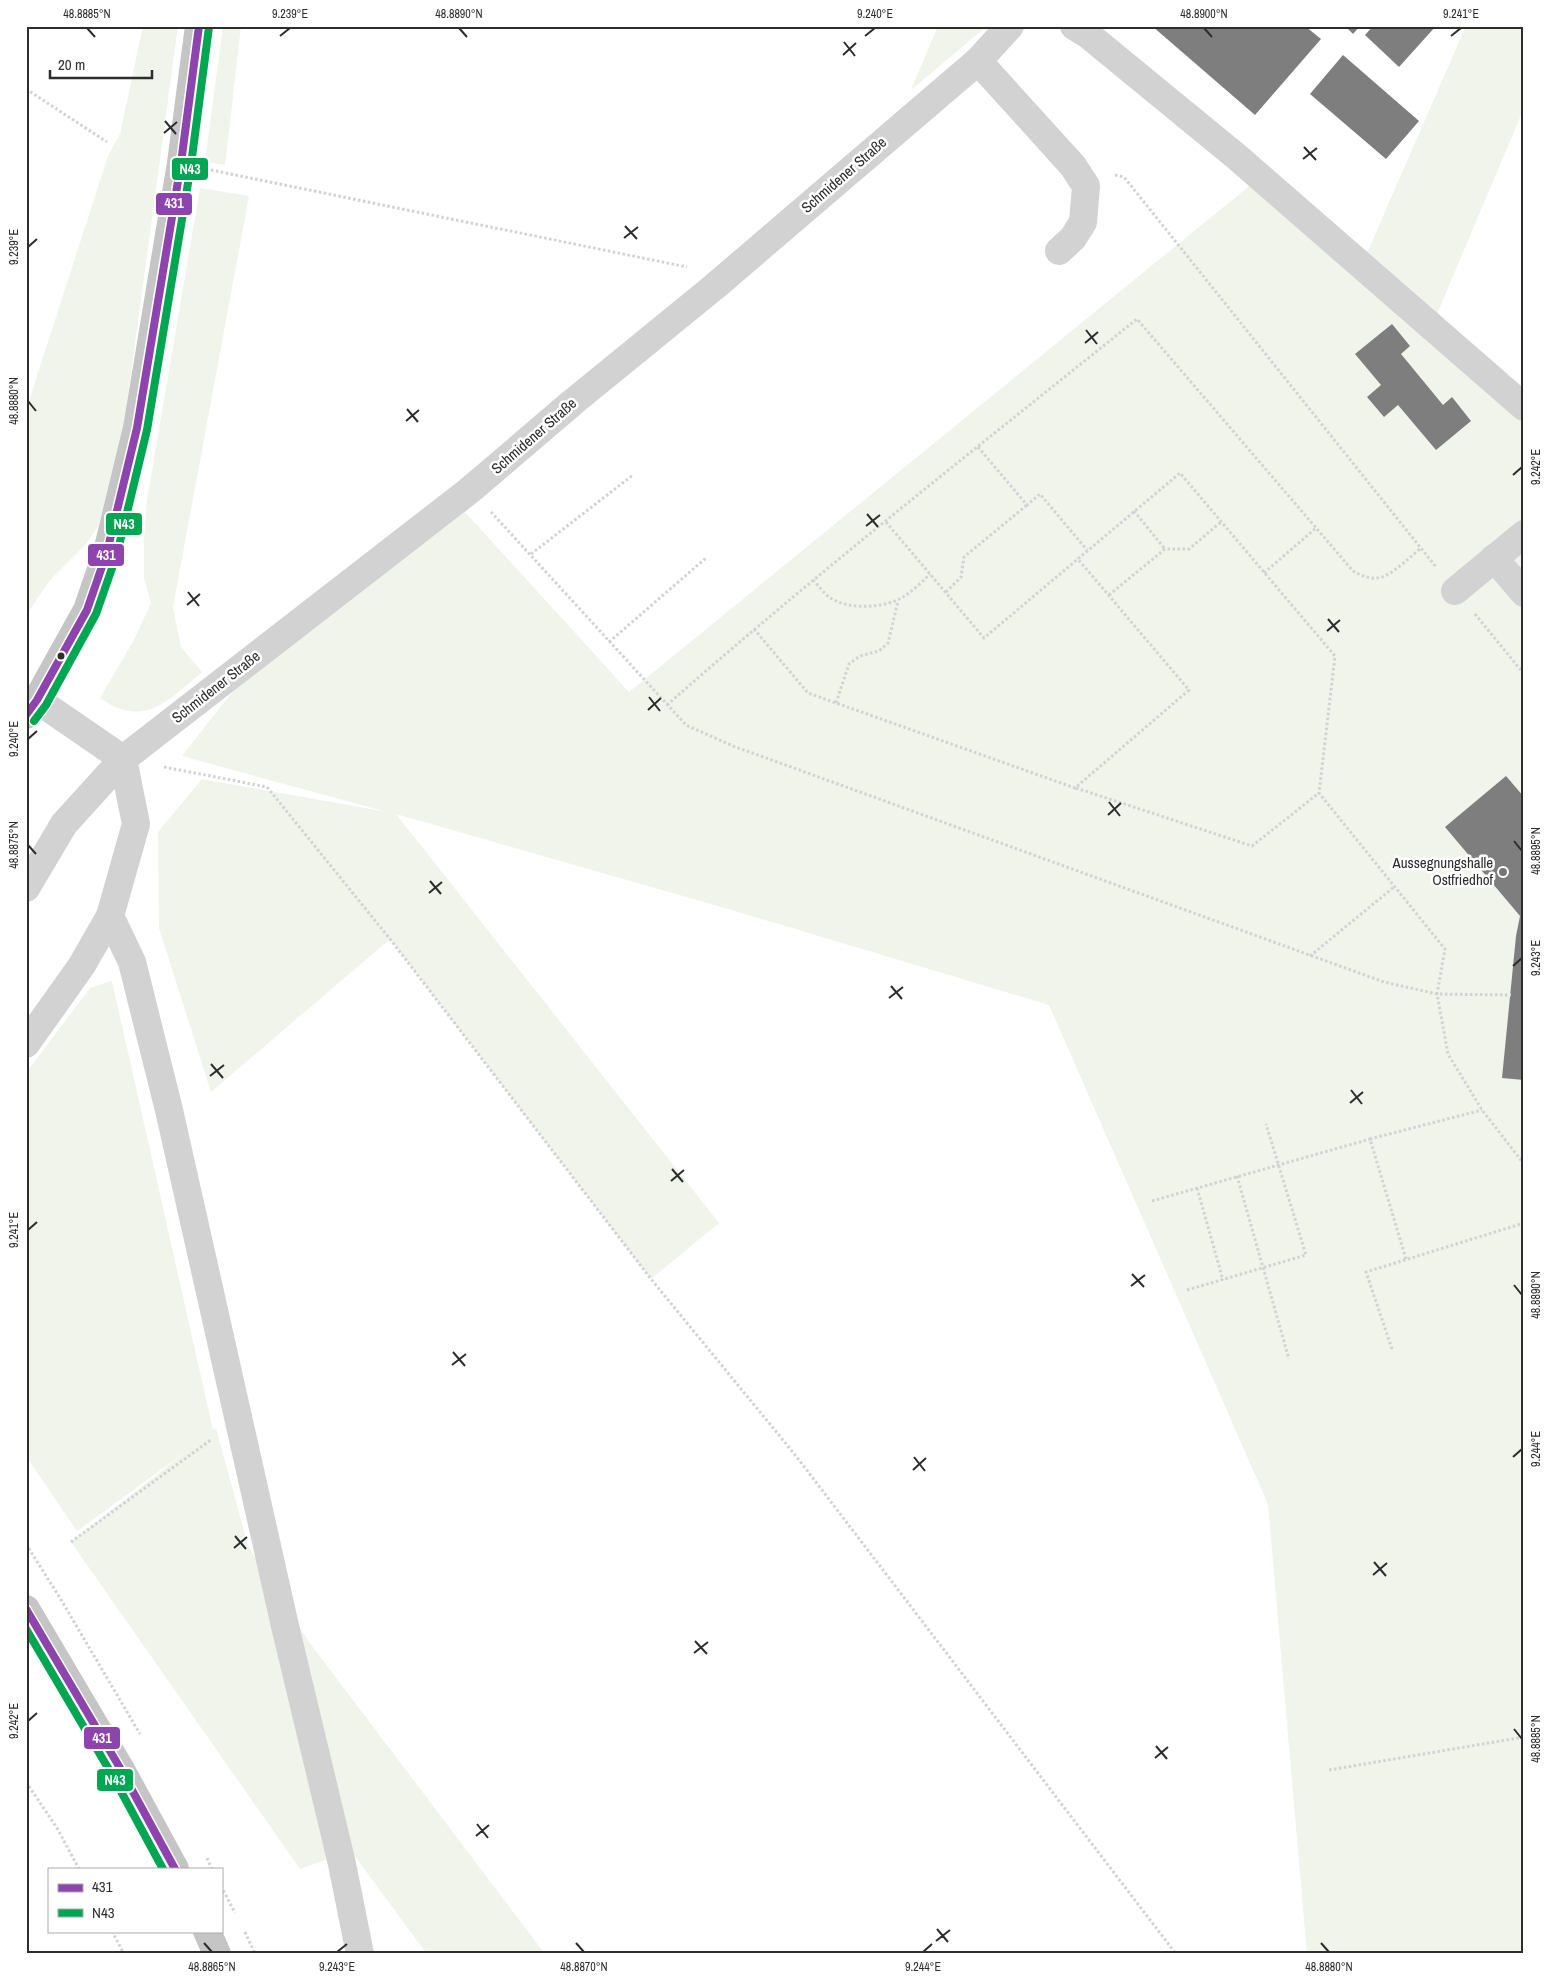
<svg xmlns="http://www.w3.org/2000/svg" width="1550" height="1980" font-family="'Archivo Narrow',sans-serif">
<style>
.green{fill:#f0f4eb}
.building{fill:#7e7e7e}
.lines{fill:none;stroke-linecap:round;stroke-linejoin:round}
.path{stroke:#d2d2d2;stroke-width:3;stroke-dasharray:2.5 2.5;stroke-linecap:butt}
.minor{stroke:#d2d2d2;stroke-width:28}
.major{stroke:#c5c5c5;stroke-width:28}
.bus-1-casing{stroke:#fff;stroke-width:11}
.bus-2-casing{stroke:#fff;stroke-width:11}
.bus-1{stroke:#8e44ad;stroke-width:8}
.bus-2{stroke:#00a651;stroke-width:8}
.ticks{fill:none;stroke:#2d2d2d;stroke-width:2}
.bus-dot{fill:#2d2d2d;stroke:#fff;stroke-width:2}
.poi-dot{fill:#767676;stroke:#fff;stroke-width:2}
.labels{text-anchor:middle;stroke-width:5;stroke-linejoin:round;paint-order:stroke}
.street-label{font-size:15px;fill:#2d2d2d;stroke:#fff}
.poi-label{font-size:15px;fill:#2d2d2d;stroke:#fff;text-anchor:end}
.line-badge{stroke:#fff;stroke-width:2}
.badge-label{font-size:14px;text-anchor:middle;font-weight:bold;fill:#fff}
.neatline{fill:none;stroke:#2d2d2d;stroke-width:2}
.ticks-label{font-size:12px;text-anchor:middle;fill:#2d2d2d}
</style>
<rect width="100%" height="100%" fill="#fff"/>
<g class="green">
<path d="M143,26h35l-54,399 -15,68 -12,35 -11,16 -36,36 -24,35v-205l82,-254 12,-22z"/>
<path d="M223,26h18l-16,139 -20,-3z"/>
<path d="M938,26h49l-76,64z"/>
<path d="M1466,26h58v82l-87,206 -70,-61z"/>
<path d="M1253,183l271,236v1535h-217l-39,-450 -219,-499 -324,-97 -329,-94 323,409 -68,56 -261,-340 -179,153 -52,-164 -1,-96 44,-53 185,33 -205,-56 58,-74 225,-170 164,180z"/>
<path d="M200,188l49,8 -76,411 8,40 21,25c-34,29 -58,57 -102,26l34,-58 17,-37 -7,-25v-40l3,-38z"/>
<path d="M112,981l101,449 3,-2 32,118 61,96 236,312h-118l-76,-103 -51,18 -229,-327 120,-94 -114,83 -51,-75v-383l64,-85z"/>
</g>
<g class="building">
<path d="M1152,26h153l16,13 -66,76z"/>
<path d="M1345,26h15l-7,8z"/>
<path d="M1373,26h63l-37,41 -34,-32z"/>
<path d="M1343,55l76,66 -33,38 -76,-65z"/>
<path d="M1392,324l18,22 -9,8 42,51 9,-8 19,24 -35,29 -38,-45 -14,12 -17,-20 14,-12 -26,-31z"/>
<path d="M1506,776l18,21v283l-22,-2 14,-142 4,-20 -75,-89z"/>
</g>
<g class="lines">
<g class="path">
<path d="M26,89l81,53"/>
<path d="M211,170l476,97"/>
<path d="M1115,175l9,2 312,390"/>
<path d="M978,447l49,58 13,-11 47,56"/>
<path d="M1134,511l31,38"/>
<path d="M491,512l195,213 47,21 651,236 53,12 74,1"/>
<path d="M886,522l98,116 196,-165 155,183 -16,137 126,156 -8,45 11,60 34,56 42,54"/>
<path d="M531,554l102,-79"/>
<path d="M1264,573l52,-45"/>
<path d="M813,580c6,6 12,15 19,19 19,11 53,9 71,-2 10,-6 19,-15 27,-23"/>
<path d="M946,592l15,-15 3,-20 63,-52"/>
<path d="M1109,595l56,-46h24l32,-27"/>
<path d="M1475,614l49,60"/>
<path d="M754,629l54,64 267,95 114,-98 -112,-132"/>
<path d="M609,642l97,-84"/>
<path d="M836,703l13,-39 11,-8 19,-5 9,-8 10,-42"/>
<path d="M667,705c152,-134 312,-259 470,-386l216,252c7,4 16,8 24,7 12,0 33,-21 44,-30"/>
<path d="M164,767l103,20 123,152 261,340 145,177 380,498"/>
<path d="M1076,788l176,58 67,-53"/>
<path d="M1310,956l84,-69"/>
<path d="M1237,1176l52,183"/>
<path d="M1197,1188l26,92"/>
<path d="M1152,1201l218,-62"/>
<path d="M1406,1259l-36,-120 112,-29"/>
<path d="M1187,1290l119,-35 -40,-131"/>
<path d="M1392,1349l-26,-77 158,-49"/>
<path d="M71,1542l141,-103"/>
<path d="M26,1544l34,54 80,136"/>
<path d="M1329,1770l195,-33"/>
<path d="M26,1782l31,46 22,41"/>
<path d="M207,1858l5,11"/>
<path d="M221,1886l14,27"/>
<path d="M112,1931l12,23"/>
<path d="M245,1932l10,22"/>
</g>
<g class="minor">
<path d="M1074,26l13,8 150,123 287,250"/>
<path d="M978,61l95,105 13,20 -3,36 -10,16 -14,13"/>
<path d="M1494,558l30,35"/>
<path d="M1455,591l69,-57"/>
<path d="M37,700l86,59"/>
<path d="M26,888l38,-64 59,-65 347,-269 103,-88 141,-115 264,-226 32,-35"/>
<path d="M110,916l22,46 37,148 116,516 57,238 18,90"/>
<path d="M26,1044l56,-79 28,-49 26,-92 -13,-65"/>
</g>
<g class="major">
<path d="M26,715l11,-15 50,-90 20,-58 30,-124 44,-265 18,-137"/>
<path d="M26,1609l94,159 55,101"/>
<path d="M207,1931l10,23"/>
</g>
<g class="bus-1-casing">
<g id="bus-1">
<path d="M26,715l11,-15 50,-90 20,-58 30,-124 44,-265 18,-137"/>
<path d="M26,1609l94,159 55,101"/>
</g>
</g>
<g class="bus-2-casing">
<g id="bus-2">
<path d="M34,721l12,-16 50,-91 21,-60 30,-124 44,-265 18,-138"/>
<path d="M26,1629l85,144 52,96"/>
</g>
</g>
<use href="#bus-1" class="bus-1"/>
<use href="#bus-2" class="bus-2"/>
</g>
<path class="ticks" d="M87,28l8,9M459,28l8,9M1204,28l8,9M280,36l10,-8M865,36l10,-8M1451,36l10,-8M844,42l11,14M843,55l13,-12M165,121l11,13M164,133l13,-11M1304,147l12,13M1303,159l14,-11M625,226l12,13M624,238l14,-11M28,247l9,-8M1086,330l11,14M1085,343l13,-11M28,401l8,10M407,409l11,13M406,421l13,-11M1513,475l9,-8M867,514l11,13M866,526l14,-11M188,592l11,14M187,605l13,-11M1328,619l11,13M1327,631l13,-11M649,697l11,14M648,710l13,-12M28,739l9,-8M1109,802l11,14M1108,815l13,-12M1514,841l8,10M28,845l8,9M430,881l11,13M429,893l13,-11M1513,966l9,-8M891,986l11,13M889,998l14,-11M211,1064l12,14M210,1076l14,-11M1351,1090l11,14M1350,1103l13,-11M672,1169l11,13M671,1181l13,-11M28,1230l9,-8M1132,1274l12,13M1514,1285l8,10M1131,1286l14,-11M453,1352l12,14M452,1365l14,-11M914,1457l11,14M1513,1457l9,-8M913,1470l13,-12M235,1536l11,13M234,1548l13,-11M1374,1562l12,14M1373,1575l14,-12M695,1641l12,13M694,1653l14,-11M28,1721l9,-8M1514,1729l8,10M1156,1746l11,13M1155,1758l13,-11M477,1824l11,14M476,1836l13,-11M937,1929l11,13M936,1941l14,-11M204,1943l8,9M576,1943l8,9M1321,1943l8,9M337,1952l10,-8M923,1952l9,-8"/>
<circle class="bus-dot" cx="61" cy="656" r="4.5"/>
<circle class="poi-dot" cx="1503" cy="872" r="5"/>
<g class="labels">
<g class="street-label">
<text transform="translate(844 175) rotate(-41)" y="5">Schmidener Straße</text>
<text transform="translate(534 436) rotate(-41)" y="5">Schmidener Straße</text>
<text transform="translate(216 687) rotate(-38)" y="5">Schmidener Straße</text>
</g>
<g class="poi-label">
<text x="1493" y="868">Aussegnungshalle<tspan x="1493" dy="17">Ostfriedhof</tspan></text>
</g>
</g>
<g class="line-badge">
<rect x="171" y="157" width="38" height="24" rx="5" fill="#00a651"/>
<rect x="155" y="192" width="38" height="24" rx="5" fill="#8e44ad"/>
<rect x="105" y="512" width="38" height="24" rx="5" fill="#00a651"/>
<rect x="87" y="543" width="38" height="24" rx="5" fill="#8e44ad"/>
<rect x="83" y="1726" width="38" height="24" rx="5" fill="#8e44ad"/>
<rect x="96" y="1768" width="38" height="24" rx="5" fill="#00a651"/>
</g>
<g class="badge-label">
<text x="190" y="174">N43</text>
<text x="174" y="208">431</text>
<text x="124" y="529">N43</text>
<text x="106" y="560">431</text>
<text x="102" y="1743">431</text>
<text x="115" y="1785">N43</text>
</g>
<rect width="1550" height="1980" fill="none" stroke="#ffffff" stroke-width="55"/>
<rect x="48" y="1868" width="175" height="65" fill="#ffffff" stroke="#ababab"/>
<rect x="58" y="1884" width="25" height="8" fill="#8e44ad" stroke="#ababab"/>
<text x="92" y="1892" font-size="15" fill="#2d2d2d">431</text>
<rect x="58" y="1909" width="25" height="8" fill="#00a651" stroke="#ababab"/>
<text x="92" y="1918" font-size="15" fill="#2d2d2d">N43</text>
<path d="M50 70v8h102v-8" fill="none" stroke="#2d2d2d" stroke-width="2.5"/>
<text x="58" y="70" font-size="15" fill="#2d2d2d" stroke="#ffffff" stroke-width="4" paint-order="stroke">20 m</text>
<rect x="28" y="28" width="1494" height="1924" class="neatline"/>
<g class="ticks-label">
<text x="87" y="18">48.8885°N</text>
<text x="290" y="18">9.239°E</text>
<text x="459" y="18">48.8890°N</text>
<text x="875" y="18">9.240°E</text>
<text x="1204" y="18">48.8900°N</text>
<text x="1461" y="18">9.241°E</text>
<text transform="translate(14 247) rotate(-90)" y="4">9.239°E</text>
<text transform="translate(14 401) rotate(-90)" y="4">48.8880°N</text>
<text transform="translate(1536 467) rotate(-90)" y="4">9.242°E</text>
<text transform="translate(14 739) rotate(-90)" y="4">9.240°E</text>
<text transform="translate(14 845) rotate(-90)" y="4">48.8875°N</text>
<text transform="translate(1536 851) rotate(-90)" y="4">48.8895°N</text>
<text transform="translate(1536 958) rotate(-90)" y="4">9.243°E</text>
<text transform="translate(14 1230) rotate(-90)" y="4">9.241°E</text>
<text transform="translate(1536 1295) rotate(-90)" y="4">48.8890°N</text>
<text transform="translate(1536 1449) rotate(-90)" y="4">9.244°E</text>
<text transform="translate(14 1721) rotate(-90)" y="4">9.242°E</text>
<text transform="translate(1536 1739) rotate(-90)" y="4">48.8885°N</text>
<text x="212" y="1971">48.8865°N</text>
<text x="337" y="1971">9.243°E</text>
<text x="584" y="1971">48.8870°N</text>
<text x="923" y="1971">9.244°E</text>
<text x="1329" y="1971">48.8880°N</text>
</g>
</svg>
